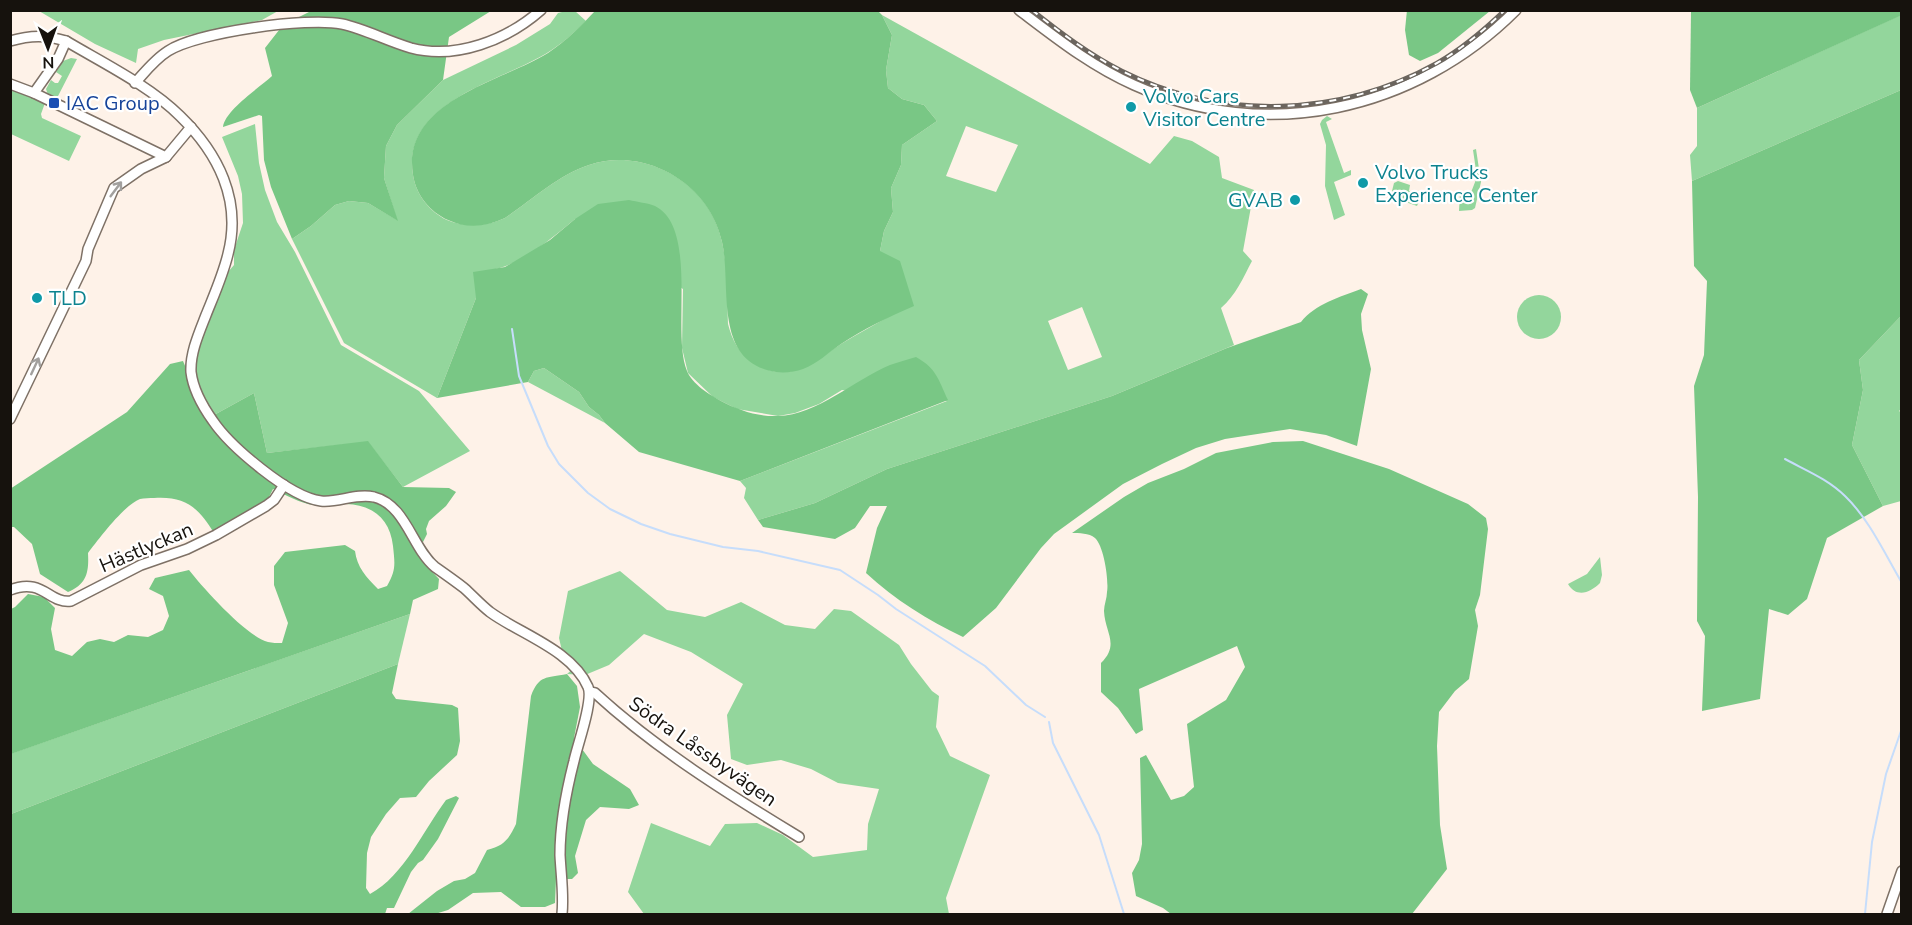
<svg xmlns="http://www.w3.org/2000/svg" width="1912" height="925" font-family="'Nunito Sans',sans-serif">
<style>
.green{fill:#93d69c;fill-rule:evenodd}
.forest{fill:#79c785}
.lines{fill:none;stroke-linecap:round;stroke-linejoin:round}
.stream{stroke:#c6ddfb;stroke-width:2}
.minor-casing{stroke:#7e7166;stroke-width:12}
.minor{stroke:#fff;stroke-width:9}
.rail-casing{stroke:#6b655e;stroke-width:4.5}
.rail{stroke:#fff;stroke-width:2;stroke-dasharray:7;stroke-linecap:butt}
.oneway{stroke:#a2a09e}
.transit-dot{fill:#1a4fb4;stroke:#fff;stroke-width:2}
.culture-dot{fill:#0f9aa8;stroke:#fff;stroke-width:2}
.labels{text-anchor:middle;stroke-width:4.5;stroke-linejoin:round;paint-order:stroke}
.culture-label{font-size:20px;fill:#0d838f;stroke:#fff;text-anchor:start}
.transit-label{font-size:20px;fill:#164399;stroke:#fff;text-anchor:start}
.street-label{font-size:20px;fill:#16120d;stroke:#fff}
</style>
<rect width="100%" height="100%" fill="#fef2e8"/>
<g class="green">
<path d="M39,11h239l-16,9 -98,20 -26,9 -2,14 -41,-19z"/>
<path d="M566,11h9l11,10c-14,14 -29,27 -46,36 -47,26 -138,48 -127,118 3,20 17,37 34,45 18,8 41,6 58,-2 27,-18 53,-43 84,-53 56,-19 122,19 133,77 6,26 5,55 6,82 4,16 11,29 25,38 35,24 60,0 88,-18 16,-10 33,-19 49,-28l-10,-65 4,-20 9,-19 -2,-24 10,-23 1,-20 35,-24 -13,-16 -22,-6 -14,-11 -2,-18 6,-35 -10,-20 268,149 24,-28 18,5 27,16 3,21 32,12 -11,61 9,10c-9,17 -16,34 -31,47l13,37 -122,51 -225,73 -72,34 -57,17 -14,-22 2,-10 -6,-7 207,-80 -105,-11 -23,14 -24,9 -17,3 -41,-7 -24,-12 -25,-24 -6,-25 1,-59 -108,-70c-23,19 -54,46 -84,51l-15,28 -39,100 -93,-55 -52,-104 19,-13 24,-21 14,-4 19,2 29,17 -13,-42 2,-32 11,-21 46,-45 73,-35 34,-21 8,-11zM966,126l52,19 -22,47 -50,-16zM1082,307l20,50 -34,13 -20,-49z"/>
<path d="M1901,15v75l-209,91 -2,-26 7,-9v-38z"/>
<path d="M71,58l6,1 -21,41 -8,-5 -2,-6 5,-9 4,3h3l4,-7 -6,-4 7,-11z"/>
<path d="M11,88l34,15 -4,11 1,4 39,18 -12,25 -58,-27z"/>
<path d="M1327,116l5,3 -6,3 18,51 7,-3v5l-17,7 11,33 -11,5 -9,-34 1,-41 -6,-21 2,-4z"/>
<path d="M255,124l4,39 6,27 12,32 18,30 46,93 78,46 51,60 -67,36 -35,-45 -101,11 -13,-60 -40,22 -9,-14 -10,-24 2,-24 17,-47 14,-34 6,-7v-15l9,-27 -1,-29 -4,-18 -16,-39z"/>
<path d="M1476,149l5,33 -6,26 -3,2 -13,1 1,-19 10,3 7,-18 -4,-27z"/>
<path d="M1398,181l12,4 -1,6 13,3 -5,12 -17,-6 -8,-9 2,-8z"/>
<circle cx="1539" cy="317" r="22"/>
<path d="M1901,316l1,92 -3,3 3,2 -1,88 -18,5 -31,-61 11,-55 -4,-30z"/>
<path d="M544,368l35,24 10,15 10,8 6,8 -77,-41 6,-11z"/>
<path d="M1600,557l2,18 -2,8c-9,9 -23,16 -32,1l19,-10z"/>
<path d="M620,571l47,39 38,7 36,-15 44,23 30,4 19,-20 17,2 48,34 12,19 21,27 7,5 -3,31 14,29 40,19 -44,123 3,16h-305l-16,-22 23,-69 59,23 15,-22 32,-1 26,12 30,22 54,-7 1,-26 11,-35 -41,-6 -27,-14 -30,-9 -34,5 -16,-6 -4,-44 16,-31 -52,-32 -47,-18 -35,31 -24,10 -18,-1 10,-9 -15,-14 -3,-13 9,-47z"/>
<path d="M410,614l-12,50 -387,150 -1,-60z"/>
</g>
<g class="forest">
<path d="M1407,10h83v1l-52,42 -18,8 -11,-6 -4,-25z"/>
<path d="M311,11h180l-42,26 -6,43 -46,45 -11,21 -2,32 14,43 -30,-18 -19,-2 -14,4 -24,21 -19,13 -21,-52 -7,-27 -2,-44 -3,-1 -36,12c2,-17 36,-39 49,-51l-7,-28 18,-23z"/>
<path d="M595,11l282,-1 5,5 10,20 -6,35 2,18 14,11 22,6 13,16 -35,24 -1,20 -10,23 2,24 -9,19 -4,20 20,10 14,45c-26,11 -50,23 -73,38 -12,8 -24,20 -38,25 -8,3 -18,4 -27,3 -64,-10 -44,-86 -54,-130 -12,-58 -77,-96 -133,-77 -31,10 -57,35 -84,53 -19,9 -38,11 -57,2 -18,-8 -32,-25 -35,-45 -12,-74 88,-93 135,-122 18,-12 33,-27 47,-42z"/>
<path d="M1691,11l210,-1 1,5 -205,93 -7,-18z"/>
<path d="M1901,90v226l-42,44 4,30 -11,55 31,61 -56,32 -20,61 -19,16 -19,-6 -9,90 -58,12 3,-75 -8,-15 1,-124 -4,-111 10,-31 3,-74 -13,-15 -2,-85z"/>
<path d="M629,200c8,2 19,3 26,6 44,22 16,127 32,165 5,13 23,24 34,30 17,9 37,16 57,15 39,-1 76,-36 112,-51 8,-3 17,-5 26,-8 21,12 22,22 32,43l-208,81 -101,-29 -34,-29 -6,-8 -10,-8 -10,-15 -35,-24 -10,3 -6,11 -91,16 39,-100 -3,-26 32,-5 45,-27 25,-21 23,-15z"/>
<path d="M1361,289l7,5 -7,20 1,16 9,39 -14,77 -31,-11 -36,-6 -65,10 -29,9 -34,16 -39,20 -69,50 -13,14 -45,60 -33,29c-35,-17 -68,-37 -97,-64l11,-45 10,-22h-17l-15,22 -20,11 -72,-12 -5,-7 57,-17 72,-34 225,-73 115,-48 74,-26c14,-18 39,-25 60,-33z"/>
<path d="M183,361l23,55 8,-1 40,-22 13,60 101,-12 35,46 46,1 7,4 -10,14 -17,15 -3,8 1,5 -4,8 -14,-3 16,25 14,15 -1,10 -25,11 -3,14 -399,140v-145l4,-2 13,-13 16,3 11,11 -4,21 4,21 17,6 15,-14 13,-3 14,3 14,-7 20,2 15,-7 6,-14 -6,-20 -14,-7 6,-11 34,-8c14,18 58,67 79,72 4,1 9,1 14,1l6,-20 -14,-38v-19l11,-14 60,-7 10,6c2,16 11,26 23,38l9,-3c9,-16 8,-21 6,-40 -3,-27 -20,-41 -47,-42 -12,0 -21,3 -33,1 -13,-2 -27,-10 -40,-16l-6,12 -53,32c-16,-26 -29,-37 -60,-35 -4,0 -10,0 -14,1 -16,6 -42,41 -52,54 1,19 -1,31 -20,39l-28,-18 -8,-30 -18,-17h-3l-1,-38 117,-77 43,-48z"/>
<path d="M1303,441l86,28 79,35 18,14 2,11 -8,66 -5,15 3,16 -9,53 -14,12 -16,21 -2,34 3,79 7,44 -35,45h-241l-8,-6 -27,-12 -4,-23 7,-13 3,-16 -2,-86 6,-3 25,45 13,-4 10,-9 -7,-63 39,-24 19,-33 -8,-21 -98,43 4,41 -7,4 -18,-26 -17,-16v-29c19,-19 4,-30 3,-52 0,-6 3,-13 3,-19 2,-11 -3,-46 -12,-54 -6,-5 -16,-5 -23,-5l52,-36 24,-14 36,-14 32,-16 57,-11z"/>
<path d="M398,664l-6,29 4,6 56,6 6,3 2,33 -3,14 -28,26 -13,16 -16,1 -14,16 -15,23 -4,16 -1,35 4,6c34,-18 54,-65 76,-94l10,-4 3,2 -21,41 -15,21 -5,3 -7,9 -17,36h-7l-2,6h-374v-100z"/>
<path d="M567,674l10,12 3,21 -6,31 19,26 37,25 9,16 -10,4 -29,-2 -14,13 -11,36 3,17 -6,6h-16l-1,24 -10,4h-24l-20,-15 -28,1 -25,17 -13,4h-27l29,-23 17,-10 11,-2 10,-6 12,-23c17,-4 22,-11 29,-26l15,-128c8,-21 15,-18 36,-22z"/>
</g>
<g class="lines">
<g class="stream">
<path d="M512,329l7,47 29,70 11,18 29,29 22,16 31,15 29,10 53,13 35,4 82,19 38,25 18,14 89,57 41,39 19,12"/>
<path d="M1785,459c20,11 43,20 60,37 24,23 40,58 57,87"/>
<path d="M1049,722l4,21 46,92 25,79"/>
<path d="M1865,914l7,-72 14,-68 16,-46"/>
</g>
<g class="minor-casing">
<g id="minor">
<path d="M1019,10c37,28 72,56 115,75 132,59 281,26 382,-75"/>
<path d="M10,41c21,-6 36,-6 56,0 37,22 84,45 114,75 38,37 62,84 48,138 -5,21 -14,41 -22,61 -7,18 -16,38 -15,57 2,17 12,35 22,49 17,25 76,76 108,80 17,2 35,-8 53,-4 32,8 38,51 61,70 10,7 20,14 29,21 9,8 17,17 26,24 30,22 82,38 98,75 6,13 -11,59 -14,74 -8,31 -14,62 -14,94 1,20 4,40 2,59"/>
<path d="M66,41l-8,18 -24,34 132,64 25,-30"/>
<path d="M135,83c10,-11 20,-24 33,-32 30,-19 139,-34 174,-27 23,5 45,17 69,24 45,12 96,-8 130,-38"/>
<path d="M10,84l24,9"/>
<path d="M10,419l76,-158 2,-12 26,-61 27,-19 25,-12"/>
<path d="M10,590c33,-13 39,14 61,11l70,-36 46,-16 29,-14 50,-29 8,-6 10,-15"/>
<path d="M590,692l5,1c61,56 133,101 204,144"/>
<path d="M1887,914l15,-43"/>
</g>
</g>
<use href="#minor" class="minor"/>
<g class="rail-casing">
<path id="rail" d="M1032,10c29,23 58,45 90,61 100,50 218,46 315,-8 25,-14 47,-33 68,-53"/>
</g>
<use href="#rail" class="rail"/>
</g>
<defs><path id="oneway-shaft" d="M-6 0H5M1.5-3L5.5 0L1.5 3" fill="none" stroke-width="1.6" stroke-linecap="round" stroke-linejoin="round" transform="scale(1.5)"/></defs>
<g class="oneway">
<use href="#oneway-shaft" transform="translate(116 189) rotate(-53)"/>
<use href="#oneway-shaft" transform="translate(35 366) rotate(-65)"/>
</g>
<rect class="transit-dot" x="48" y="97" width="12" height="12" rx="3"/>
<g class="culture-dot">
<circle cx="1131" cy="107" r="6"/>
<circle cx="1363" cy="183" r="6"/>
<circle cx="1295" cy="200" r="6"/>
<circle cx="37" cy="298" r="6"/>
</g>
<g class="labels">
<g class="culture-label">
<text x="1143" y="103">Volvo Cars<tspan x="1143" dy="23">Visitor Centre</tspan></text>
<text x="1375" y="179">Volvo Trucks<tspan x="1375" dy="23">Experience Center</tspan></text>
<text x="1283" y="207" text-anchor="end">GVAB</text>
<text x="49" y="305">TLD</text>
</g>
<g class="transit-label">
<text x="66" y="110">IAC Group</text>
</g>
<g class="street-label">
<text transform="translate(146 547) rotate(-23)" y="7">Hästlyckan</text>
<text transform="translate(703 751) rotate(35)" y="7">Södra Låssbyvägen</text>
</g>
</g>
<rect width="1912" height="925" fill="none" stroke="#16120d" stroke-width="24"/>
<g transform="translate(48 48) rotate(179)" stroke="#ffffff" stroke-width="4.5" paint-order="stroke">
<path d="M0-4.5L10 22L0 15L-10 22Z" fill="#16120d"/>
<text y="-9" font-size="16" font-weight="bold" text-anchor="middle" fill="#16120d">N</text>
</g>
</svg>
